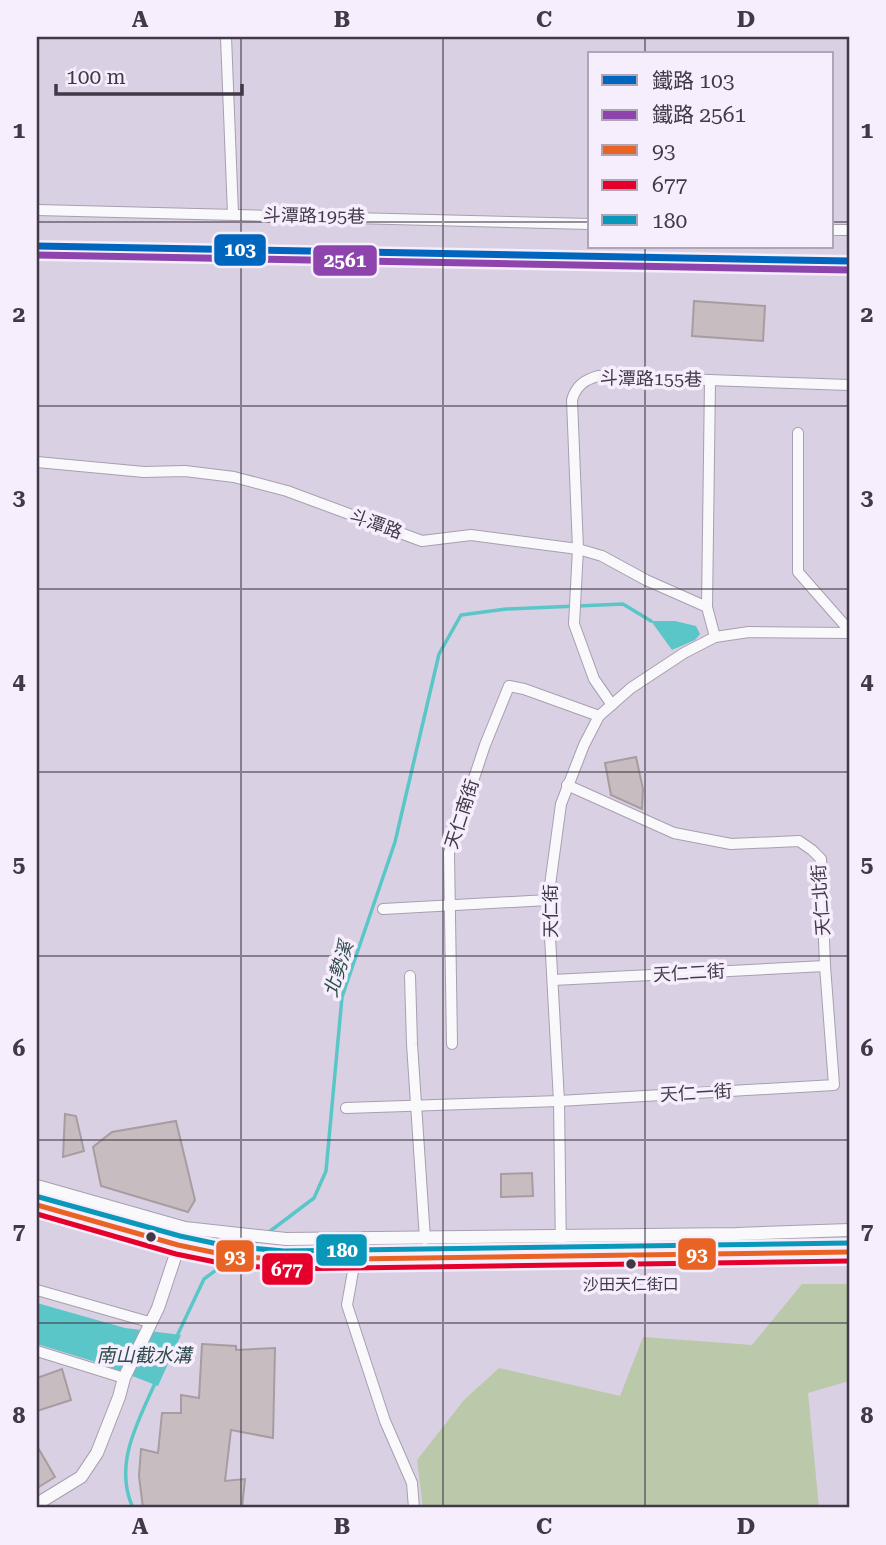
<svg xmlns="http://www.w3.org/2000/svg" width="886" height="1545" font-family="'Roboto Serif','Noto Sans TC',serif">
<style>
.green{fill:#bac9a9}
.water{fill:#5ac6c7}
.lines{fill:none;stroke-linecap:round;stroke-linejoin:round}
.stream{stroke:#5ac6c7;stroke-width:3.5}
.building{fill:#c7bdc0;stroke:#a79da0;stroke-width:2}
.minor-casing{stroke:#a79fae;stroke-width:12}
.tertiary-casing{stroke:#a79fae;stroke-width:14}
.minor{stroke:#f9f8fb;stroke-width:10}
.tertiary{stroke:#f9f8fb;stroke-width:12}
.bus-1-casing{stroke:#f6eefc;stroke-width:10}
.bus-2-casing{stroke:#f6eefc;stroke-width:10}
.bus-3-casing{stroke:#f6eefc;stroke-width:10}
.bus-1{stroke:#e96324;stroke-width:5}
.bus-2{stroke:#e4002b;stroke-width:5}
.bus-3{stroke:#0a98ba;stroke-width:5}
.rail-1-casing{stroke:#f6eefc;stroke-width:12}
.rail-2-casing{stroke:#f6eefc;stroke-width:12}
.rail-1{stroke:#0065bd;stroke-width:7}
.rail-2{stroke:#8e44ad;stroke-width:7}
.grid{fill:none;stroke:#413947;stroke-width:2;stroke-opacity:0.55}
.bus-dot{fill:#413947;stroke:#f6eefc;stroke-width:2.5}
.labels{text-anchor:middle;stroke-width:7;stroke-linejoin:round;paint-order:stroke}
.bus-label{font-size:16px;fill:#413947;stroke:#f6eefc}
.street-label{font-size:18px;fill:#413947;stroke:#f6eefc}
.water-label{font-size:19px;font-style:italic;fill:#2e4c4a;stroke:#f6eefc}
.line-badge{stroke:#f6eefc;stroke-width:2.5}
.badge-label{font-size:19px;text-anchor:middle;font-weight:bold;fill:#fff}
.neatline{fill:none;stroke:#413947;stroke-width:2.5}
.grid-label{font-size:23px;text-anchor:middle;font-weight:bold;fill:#413947}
</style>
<rect width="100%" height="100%" fill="#dad0e3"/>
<path class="green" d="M802,1284h47v97l-41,12 11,115h-396l-6,-48 47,-60 35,-32 121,28 23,-59 109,8z"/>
<g class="water">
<path d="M651,621h24l21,5 4,8 -5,6 -23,10z"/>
<path d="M37,1303l88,25 56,7 -23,51 -59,-23 -62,-19z"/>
</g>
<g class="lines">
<g class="stream">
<path d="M269,1232l45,-34 12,-27 16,-174 53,-155 44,-188 22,-39 45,-6 117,-5 28,17"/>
<path d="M240,1252l17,-11"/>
<path d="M177,1336l27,-57 27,-20"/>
<path d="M133,1508c-20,-44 5,-86 23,-127"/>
</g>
</g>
<g class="building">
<path d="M694,301l71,5 -2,35 -71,-5z"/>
<path d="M636,757l7,32 -1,20 -31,-14 -6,-32z"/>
<path d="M65,1114l11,2 8,35 -21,6z"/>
<path d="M176,1121l19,79 -7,12 -87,-26 -8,-39 19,-15z"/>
<path d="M532,1173l1,23 -32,1v-23z"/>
<path d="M202,1344l34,2v4l39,-2 -2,90 -42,-8 -6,51 20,-2 -3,29h-99l-4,-32 2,-27 17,4 4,-40h19v-18l18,3z"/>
<path d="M62,1369l9,31 -34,11v-33z"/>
<path d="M37,1446l18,31 -18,11z"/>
</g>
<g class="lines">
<g class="minor-casing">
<g id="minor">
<path d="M226,37l7,177"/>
<path d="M37,210l553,14"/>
<path d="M832,230h17"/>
<path d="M798,433v139l51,58"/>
<path d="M37,462l107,10 41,-1 49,6 53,14 135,50 49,-6 107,14 24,7 44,24 61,27 8,30"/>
<path d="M707,607l3,-227"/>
<path d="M612,705l-18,-26 -20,-55 4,-75 -6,-149c4,-14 12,-20 26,-24l251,9"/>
<path d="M383,909l165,-9"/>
<path d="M410,976l2,68 13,195"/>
<path d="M553,980l272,-14"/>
<path d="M452,1044l-3,-191 36,-108 24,-59 15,3 75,27"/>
<path d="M346,1108l213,-7 275,-16 -9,-119 -4,-107 -9,-9 -13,-9 -68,3 -57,-11 -107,-48"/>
<path d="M561,1254l-2,-153 -11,-201 13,-96 23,-59 15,-29 32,-28 53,-35 31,-16 34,-5 100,1"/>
<path d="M355,1260l-8,45 38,116 27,62 2,25"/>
<path d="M37,1290l112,32"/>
<path d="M37,1351l87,27"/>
</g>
</g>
<g class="tertiary-casing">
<g id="tertiary">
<path d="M37,1186l148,42 101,11 451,-5 112,-4"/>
<path d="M37,1205l141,40 48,10 58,5 565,-8"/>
<path d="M37,1504l44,-27 16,-24 22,-56 5,-19 34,-70 23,-69"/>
</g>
</g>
<use href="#minor" class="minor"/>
<use href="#tertiary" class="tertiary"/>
<g class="bus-1-casing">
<path id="bus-1" d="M37,1205l141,40 48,10 58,5 565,-8"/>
</g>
<g class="bus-2-casing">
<path id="bus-2" d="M37,1214l139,40 49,10 58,5 566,-8"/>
</g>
<g class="bus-3-casing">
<path id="bus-3" d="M39,1197l141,39 47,10 57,5 565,-8"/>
</g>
<use href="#bus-1" class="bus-1"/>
<use href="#bus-2" class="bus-2"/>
<use href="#bus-3" class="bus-3"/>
<g class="rail-1-casing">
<path id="rail-1" d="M37,246l812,15"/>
</g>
<g class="rail-2-casing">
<path id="rail-2" d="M37,255l812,15"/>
</g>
<use href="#rail-1" class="rail-1"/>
<use href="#rail-2" class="rail-2"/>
</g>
<path class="grid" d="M241,37v1471M443,37v1471M645,37v17M37,222h553M832,222h17M645,247v1261M37,406h812M37,589h812M37,772h812M37,956h812M37,1140h812M37,1323h812"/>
<g class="bus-dot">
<circle cx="151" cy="1237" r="6"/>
<circle cx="631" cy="1264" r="6"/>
</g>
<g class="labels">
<g class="bus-label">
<text x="631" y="1290">沙田天仁街口</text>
</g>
<g class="street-label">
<text transform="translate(314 216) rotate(1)" y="6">斗潭路195巷</text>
<text transform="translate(651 379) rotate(1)" y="6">斗潭路155巷</text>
<text transform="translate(376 524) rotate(20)" y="6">斗潭路</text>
<text transform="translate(462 814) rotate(-72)" y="6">天仁南街</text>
<text transform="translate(821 900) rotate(-94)" y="6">天仁北街</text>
<text transform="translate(551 911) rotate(-90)" y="6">天仁街</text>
<text transform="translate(689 973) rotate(-3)" y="6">天仁二街</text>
<text transform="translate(696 1093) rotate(-3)" y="6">天仁一街</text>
</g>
<g class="water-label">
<text transform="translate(338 969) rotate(-73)" y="7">北勢溪</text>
<text x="144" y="1362">南山截水溝</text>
</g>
</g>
<g class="line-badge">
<rect x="213" y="233" width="54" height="34" rx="7" fill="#0065bd"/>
<rect x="312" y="244" width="66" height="33" rx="7" fill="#8e44ad"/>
<rect x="315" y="1233" width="53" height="34" rx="7" fill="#0a98ba"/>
<rect x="677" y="1237" width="40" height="34" rx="7" fill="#e96324"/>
<rect x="215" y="1239" width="40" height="34" rx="7" fill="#e96324"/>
<rect x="261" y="1252" width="53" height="34" rx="7" fill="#e4002b"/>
</g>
<g class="badge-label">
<text x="240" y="256">103</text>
<text x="345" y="267">2561</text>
<text x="342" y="1257">180</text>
<text x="697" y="1261">93</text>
<text x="235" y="1263">93</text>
<text x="287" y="1276">677</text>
</g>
<rect width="886" height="1545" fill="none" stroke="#f6eefc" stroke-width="77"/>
<rect x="588" y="52" width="245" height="196" fill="#f6eefc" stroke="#aea6b4" stroke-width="2"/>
<rect x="602" y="75" width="35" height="10" fill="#0065bd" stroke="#aea6b4" stroke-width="2"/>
<text x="652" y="88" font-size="21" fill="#413947">鐵路 103</text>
<rect x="602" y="110" width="35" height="10" fill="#8e44ad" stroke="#aea6b4" stroke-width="2"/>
<text x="652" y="122" font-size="21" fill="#413947">鐵路 2561</text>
<rect x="602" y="145" width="35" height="10" fill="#e96324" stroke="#aea6b4" stroke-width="2"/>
<text x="652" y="158" font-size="21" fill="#413947">93</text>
<rect x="602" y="180" width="35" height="10" fill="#e4002b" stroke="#aea6b4" stroke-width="2"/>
<text x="652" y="192" font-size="21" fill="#413947">677</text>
<rect x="602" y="215" width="35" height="10" fill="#0a98ba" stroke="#aea6b4" stroke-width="2"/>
<text x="652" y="228" font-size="21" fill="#413947">180</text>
<path d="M56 84v10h186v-10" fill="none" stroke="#413947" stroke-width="3.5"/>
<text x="66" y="84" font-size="21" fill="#413947" stroke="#f6eefc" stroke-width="5" paint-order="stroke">100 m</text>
<rect x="38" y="38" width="810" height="1468" class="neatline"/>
<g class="grid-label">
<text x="140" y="27">A</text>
<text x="342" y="27">B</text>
<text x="544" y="27">C</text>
<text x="746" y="27">D</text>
<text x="19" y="138">1</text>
<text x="867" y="138">1</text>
<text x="19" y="322">2</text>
<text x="867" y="322">2</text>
<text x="19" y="505">3</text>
<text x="867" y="505">3</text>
<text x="19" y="689">4</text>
<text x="867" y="689">4</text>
<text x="19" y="872">5</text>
<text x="867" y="872">5</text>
<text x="19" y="1056">6</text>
<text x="867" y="1056">6</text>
<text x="19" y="1239">7</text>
<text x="867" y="1239">7</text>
<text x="19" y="1423">8</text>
<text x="867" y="1423">8</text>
<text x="140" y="1534">A</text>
<text x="342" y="1534">B</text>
<text x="544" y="1534">C</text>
<text x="746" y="1534">D</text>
</g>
</svg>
